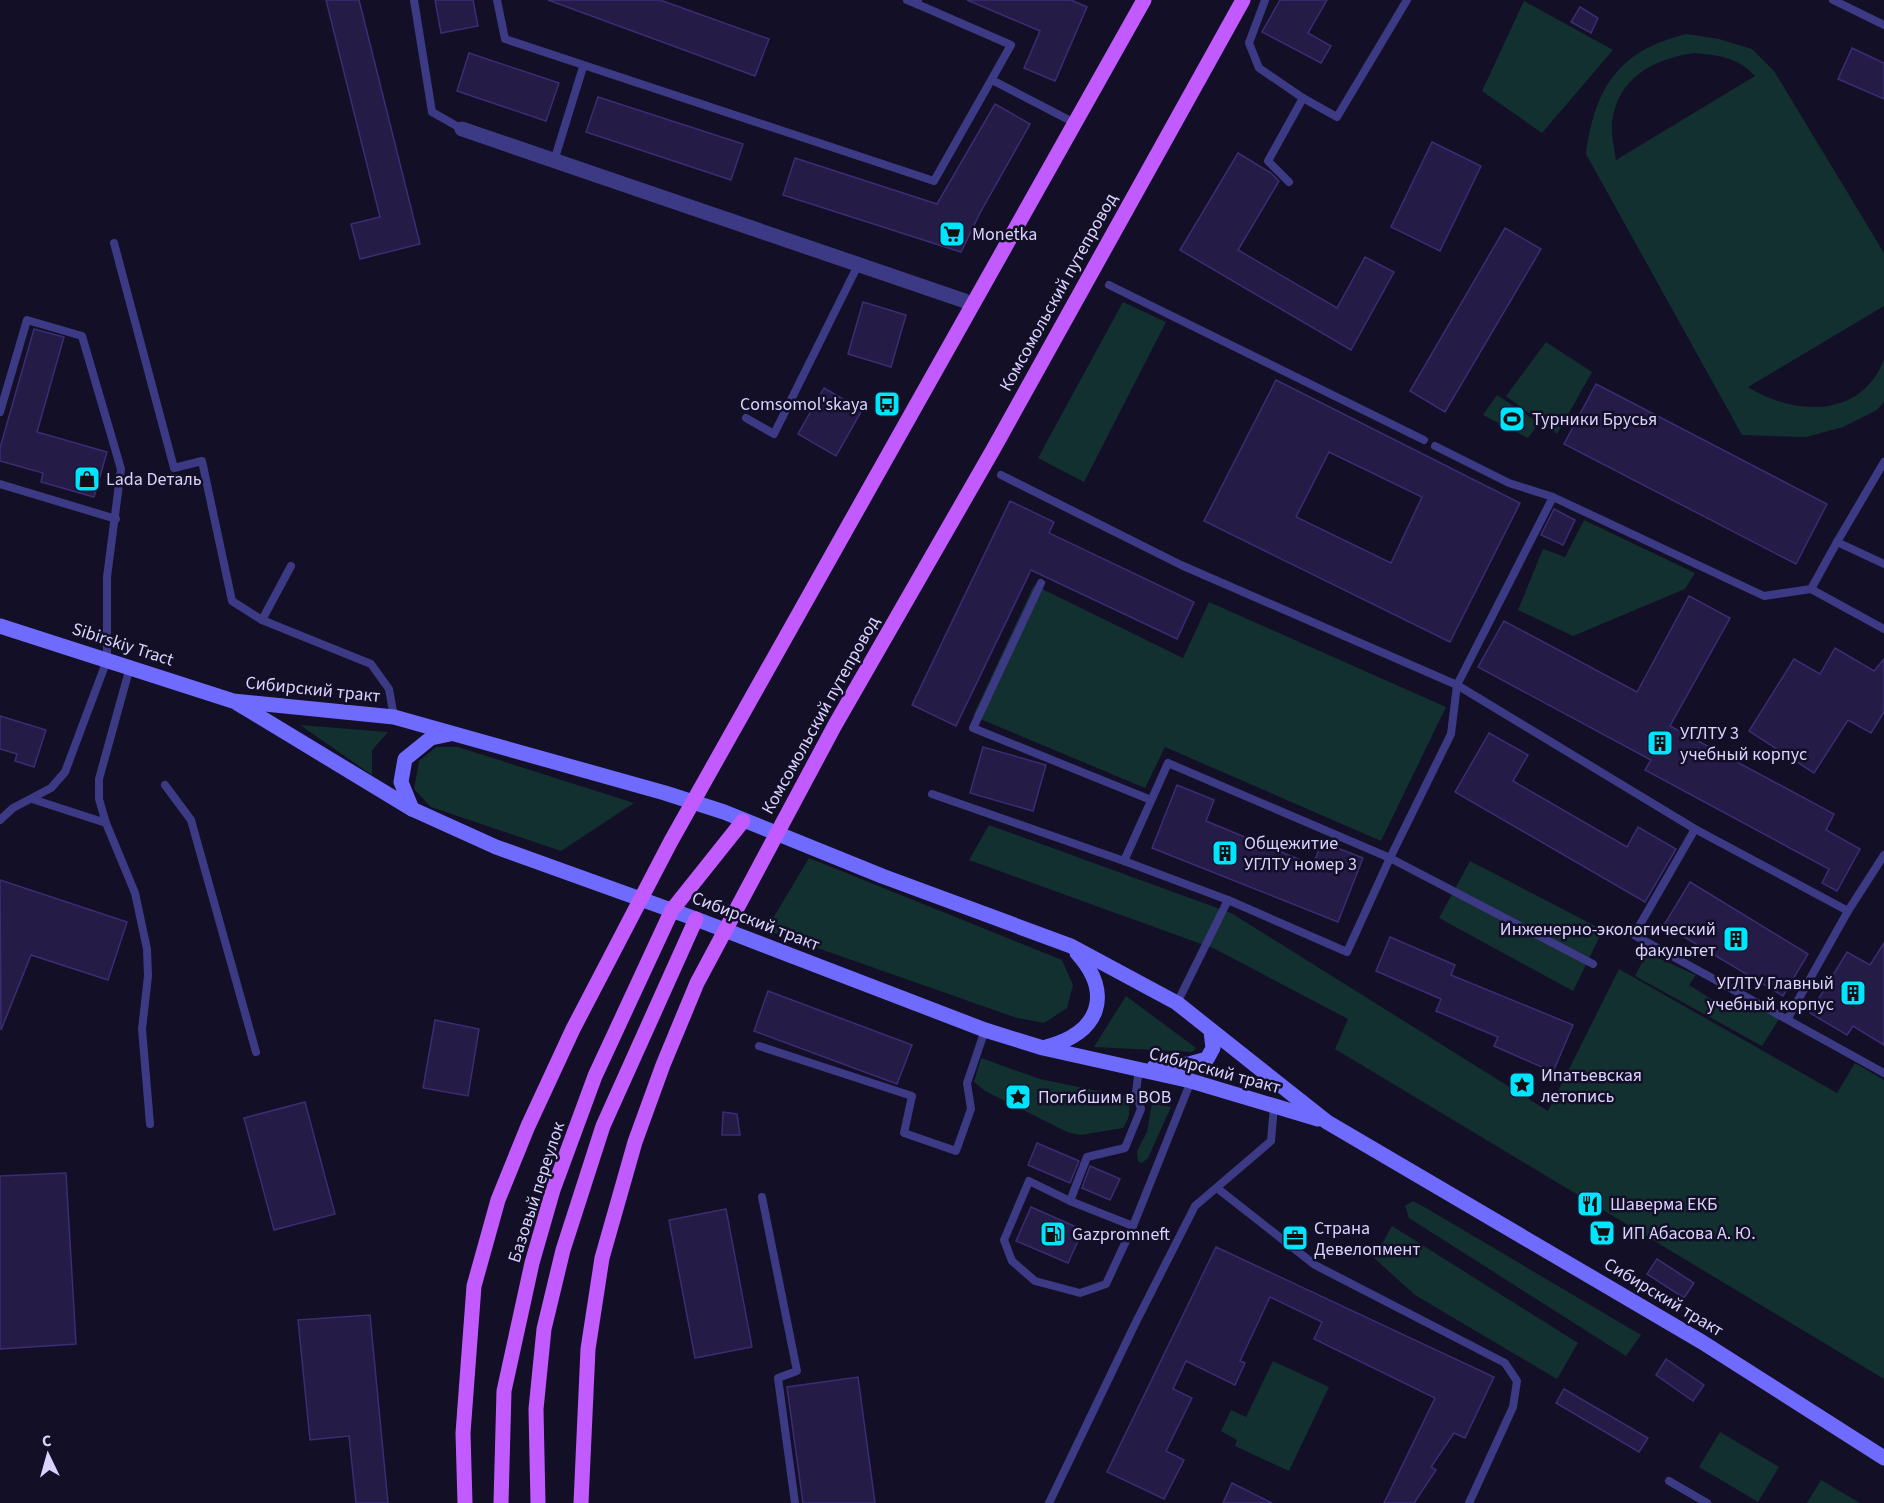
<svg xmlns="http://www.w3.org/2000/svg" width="1884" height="1503" font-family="'Source Sans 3',sans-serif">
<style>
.green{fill:#12302f;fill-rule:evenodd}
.building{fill:#241b47;stroke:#3b2d73;stroke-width:1.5;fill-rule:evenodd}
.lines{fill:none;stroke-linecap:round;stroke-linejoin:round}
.service{stroke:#3d3a85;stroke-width:8}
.minor{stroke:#3d3a85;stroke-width:15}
.secondary{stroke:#6f6bff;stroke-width:15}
.primary{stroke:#c25bff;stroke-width:15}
.labels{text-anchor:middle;stroke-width:5;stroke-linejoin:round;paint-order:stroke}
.poi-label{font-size:18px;fill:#d9d4ff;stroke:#130f26;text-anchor:start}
.street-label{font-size:18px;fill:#d9d4ff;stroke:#130f26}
</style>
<rect width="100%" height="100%" fill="#130f26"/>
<g class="green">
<path d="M1524,1l89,49 -71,83 -60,-42z"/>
<path d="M1687,34l32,5 33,10 22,22 110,182v53l-136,81c46,29 114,32 136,-28v43l-7,8 -34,17 -37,10 -64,-2 -156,-281c9,-67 33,-104 101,-120zM1694,53c24,2 44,4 61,23l-139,84c-2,-12 -5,-26 -4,-38 6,-45 42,-63 82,-69z"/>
<path d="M1123,302l43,20 -82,160 -46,-24z"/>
<path d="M1546,342l46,30 -35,62 -51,-38z"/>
<path d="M1497,395l42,28 -11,15 -45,-23z"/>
<path d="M1584,520l111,53 -10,16 -112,47 -55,-26 25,-61 22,8z"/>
<path d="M1034,585l149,73 26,-56 237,105 -65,134 -216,-94 -20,41 -172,-72z"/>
<path d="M300,725l88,7 -16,18v25z"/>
<path d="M436,747h22l176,56 -73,48 -130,-44 -17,-18 5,-28z"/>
<path d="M989,825l242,88 317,198 71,-142 218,124 18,-30 29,17v299l-549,-330 13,-30 -133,-70 -246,-89z"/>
<path d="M809,858l253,102 11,25 -6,23 -23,15 -30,-6 -248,-87z"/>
<path d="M1470,861l133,69 -30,61 -134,-73z"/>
<path d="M1647,953l49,22 -7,10 37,23 10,-12 43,23 -17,27 -127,-70z"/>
<path d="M1126,996l70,52 -4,4 -98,-5z"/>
<path d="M981,1058l59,21 87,18c4,11 3,22 -4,31l-43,7 -13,-3 -82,-41 -11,-9z"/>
<path d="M1152,1103l19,4 -23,51 -6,5 -4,-2 -1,-10 10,-19z"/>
<path d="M1413,1201l13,7 215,127 -15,21 -217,-138 -4,-12z"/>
<path d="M1392,1226l186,117 -21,36 -142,-84 -41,-37z"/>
<path d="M1273,1361l56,26 -40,84 -54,-25 2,-6 -16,-9 10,-21 15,7z"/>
<path d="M1720,1432l59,35 -21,35 -59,-35z"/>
<path d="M1821,1480l39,23h-53z"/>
</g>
<g class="building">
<path d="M326,0h33l61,244 -60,15 -9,-35 29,-7z"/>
<path d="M435,0h38l5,26 -37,7z"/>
<path d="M548,0h112l109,39 -14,37z"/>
<path d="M967,0h104l16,7 -32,74 -31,-13 16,-37z"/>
<path d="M1280,0h47l-19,33 23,13 -10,17 -59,-31z"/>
<path d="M1580,7l18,11 -7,15 -20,-11z"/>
<path d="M1852,48l32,15v36l-46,-20z"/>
<path d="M469,53l90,30 -13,38 -89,-30z"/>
<path d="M598,97l145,47 -12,36 -145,-48z"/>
<path d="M995,104l35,20 -50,89 -19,39 -178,-57 12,-37 142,46z"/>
<path d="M1432,142l49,24 -41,85 -49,-24z"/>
<path d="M1238,153l33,20 8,8 -41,69 99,58 28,-51 29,15 -43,78 -171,-100z"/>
<path d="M1505,228l36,21 -96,163 -35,-21z"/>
<path d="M863,302l43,13 -15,52 -43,-13z"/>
<path d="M34,329l30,8 -27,95 70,20 -13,45 -53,-15 2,-9 -43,-12v-13z"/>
<path d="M1276,380l244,123 -70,139 -246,-121zM1329,452l93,45 -31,66 -95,-46z"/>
<path d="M1596,384l231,120 -31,60 -232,-120z"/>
<path d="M824,388l38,22 -26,46 -38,-22z"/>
<path d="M1010,501l44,21 -5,11 145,69 -17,37 -146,-69 -75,156 -44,-21z"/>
<path d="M1554,509l21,11 -12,25 -22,-10z"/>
<path d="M1689,596l41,22 -60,108 164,88 -8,16 34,19 -23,42 -15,-8 7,-14 -184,-99 6,-10 -173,-93 26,-46 133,71z"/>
<path d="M1835,648l39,23 10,-12v53l-13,21 -23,-13 -34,53 -65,-42 45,-72 26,15z"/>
<path d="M0,716l46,14 -12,37 -19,-6 2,-7 -17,-5z"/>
<path d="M1489,733l39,22 -15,26 114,66 11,-20 38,22 -31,53 -190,-110z"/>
<path d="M983,747l63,18 -13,46 -63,-18z"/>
<path d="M1177,785l37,15 -8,21 107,44 9,-23 41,16 -25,64 -186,-74z"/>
<path d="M0,880l127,42 -19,58 -77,-25 -30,75z"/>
<path d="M1690,882l118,72 -25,42 -119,-71z"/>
<path d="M1390,937l65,28 -4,10 122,50 -20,47 -59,-26 4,-9 -62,-26 5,-12 -65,-28z"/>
<path d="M1884,943v102l-31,-19 -6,9 -37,-22 37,-61 23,13z"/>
<path d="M768,991l144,54 -15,39 -143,-53z"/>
<path d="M435,1020l44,9 -11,67 -45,-8z"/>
<path d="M305,1102l30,112 -61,16 -30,-112z"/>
<path d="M723,1112l14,2 3,21h-18z"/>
<path d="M1037,1143l42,18 -9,22 -42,-18z"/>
<path d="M1090,1166l30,13 -10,21 -28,-12z"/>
<path d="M66,1173l10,171 -76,5v-173z"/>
<path d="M1031,1207l52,23 -15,33 -52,-22z"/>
<path d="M726,1209l26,138 -57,11 -26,-138z"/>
<path d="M1216,1247l278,130 -29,61 -11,-5 -23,34 5,3 -22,33h-30l51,-105 -121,-59 8,-17 -52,-25 -30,64 5,2 -10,22 -49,-24 -13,28 19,9 -26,53 18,9 -20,39 -57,-27z"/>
<path d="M1657,1259l37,24 -10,15 -37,-24z"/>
<path d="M370,1315l18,188h-32l-7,-67 -39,4 -12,-120z"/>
<path d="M1666,1359l38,26 -11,16 -37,-26z"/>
<path d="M858,1377l17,126h-72l-16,-116z"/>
<path d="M1564,1389l84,49 -9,14 -83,-49z"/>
<path d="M1232,1483l40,20h-49z"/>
</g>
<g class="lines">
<g class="service">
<path d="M414,0l18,112 30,17"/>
<path d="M497,0l8,39 429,142 77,-136 -94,-41 1,-4"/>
<path d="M907,0l10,4"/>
<path d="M1265,0l-16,43 10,25 44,30 -35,63 21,21"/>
<path d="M1833,0l51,25"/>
<path d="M992,80l77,40"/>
<path d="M1303,98l34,19 70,-117"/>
<path d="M554,161l29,-94"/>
<path d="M114,243l60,225 28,-7 30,140 30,19"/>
<path d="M1109,285l315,155"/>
<path d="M0,412l27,-92 55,16 39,133 -14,108v83l-42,112 -14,16 -38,20 -13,12"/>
<path d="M746,418l28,16 84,-169"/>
<path d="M1435,446l74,37 44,14 211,99 47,-7 26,-47 47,22"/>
<path d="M1001,475l180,90 276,120 238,144 153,82"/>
<path d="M0,484l116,35"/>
<path d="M1553,497l-96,188 -6,49 -61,124 203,106"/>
<path d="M1837,542l47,-80"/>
<path d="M291,566l-29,54 109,44 18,25 5,28"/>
<path d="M1041,583l-68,145 178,72"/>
<path d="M1811,589l73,40"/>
<path d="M165,785l26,35 65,232"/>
<path d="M932,794l192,67 104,39"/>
<path d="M32,799l74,24 29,70 12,56 1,27 -6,53 8,95"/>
<path d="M106,823l-7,-24v-20l31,-112"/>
<path d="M1695,829l-61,106 250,138"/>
<path d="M1124,861l44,-98 222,95 -43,94 -119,-52 -51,103"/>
<path d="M1788,1018l60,-107 36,-56"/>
<path d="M759,1046l153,50 -8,37 52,18 15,-42 -4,-26 18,-53"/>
<path d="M1139,1069l-3,23 5,17 -16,39 -38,9 -17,44 63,25 58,-145"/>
<path d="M1217,1188l98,77 190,98 12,18 -4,26 -44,96"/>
<path d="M762,1197l35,174 -19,7 17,125"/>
<path d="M1070,1201l-41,-20 -25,59 8,21 23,20 45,12 26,-9 27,-58"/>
<path d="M1669,1481l38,22"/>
<path d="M1049,1503l86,-179 60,-118 76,-65 3,-35"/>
</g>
<path class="minor" d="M462,129l503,172"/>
<g class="secondary">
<path d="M0,626l233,75 161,16 271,76 59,19 158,64 189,70 106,57 150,119 375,220 182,116"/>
<path d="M237,703l175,106 84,38 200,72 289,111 58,18 148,33 127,38"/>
<path d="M412,809l-11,-27 4,-23 26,-21 19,-4"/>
<path d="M1046,1047c53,-13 68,-53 31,-94"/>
<path d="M1154,1067l35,-3 18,-5 6,-11 -2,-17"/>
</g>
<g class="primary">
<path d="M465,1503l-2,-70 11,-147 24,-86 30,-74 45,-97 98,-188 473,-841"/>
<path d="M501,1503l3,-112 28,-128 21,-73 42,-114 77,-166 71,-89"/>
<path d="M538,1503l-2,-94 8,-80 19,-79 40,-124 93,-207"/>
<path d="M581,1503l7,-154 14,-91 33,-116 28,-77 34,-82 138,-258 159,-277 249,-448"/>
</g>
</g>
<defs>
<g id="supermarket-square" transform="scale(1.35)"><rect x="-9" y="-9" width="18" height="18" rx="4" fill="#00e5ff" stroke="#130f26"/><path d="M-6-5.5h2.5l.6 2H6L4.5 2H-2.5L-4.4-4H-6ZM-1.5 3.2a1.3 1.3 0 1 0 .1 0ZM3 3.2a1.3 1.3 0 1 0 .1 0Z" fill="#111"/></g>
<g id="bus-square" transform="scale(1.35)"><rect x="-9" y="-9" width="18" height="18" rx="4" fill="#00e5ff" stroke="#130f26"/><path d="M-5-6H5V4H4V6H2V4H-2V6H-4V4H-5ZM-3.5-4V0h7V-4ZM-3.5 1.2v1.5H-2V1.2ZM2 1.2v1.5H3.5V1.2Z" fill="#111"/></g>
<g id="stadium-square" transform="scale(1.35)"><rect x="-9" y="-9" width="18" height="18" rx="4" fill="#00e5ff" stroke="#130f26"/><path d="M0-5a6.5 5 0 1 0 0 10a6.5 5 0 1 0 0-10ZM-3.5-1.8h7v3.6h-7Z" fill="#111"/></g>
<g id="shop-square" transform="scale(1.35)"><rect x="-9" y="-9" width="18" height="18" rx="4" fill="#00e5ff" stroke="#130f26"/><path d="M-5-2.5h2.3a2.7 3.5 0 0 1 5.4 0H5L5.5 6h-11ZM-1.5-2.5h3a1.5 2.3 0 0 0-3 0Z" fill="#111"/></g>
<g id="building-square" transform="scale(1.35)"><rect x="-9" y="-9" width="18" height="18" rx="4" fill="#00e5ff" stroke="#130f26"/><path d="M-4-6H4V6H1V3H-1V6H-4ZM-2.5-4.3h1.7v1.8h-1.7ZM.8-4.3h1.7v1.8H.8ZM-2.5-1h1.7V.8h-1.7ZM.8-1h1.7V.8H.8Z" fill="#111"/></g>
<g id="sight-square" transform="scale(1.35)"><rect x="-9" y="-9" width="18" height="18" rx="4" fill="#00e5ff" stroke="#130f26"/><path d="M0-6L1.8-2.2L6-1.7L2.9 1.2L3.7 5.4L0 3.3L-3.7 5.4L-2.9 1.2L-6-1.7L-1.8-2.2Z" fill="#111"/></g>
<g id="restaurant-square" transform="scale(1.35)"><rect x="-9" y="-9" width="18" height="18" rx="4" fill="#00e5ff" stroke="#130f26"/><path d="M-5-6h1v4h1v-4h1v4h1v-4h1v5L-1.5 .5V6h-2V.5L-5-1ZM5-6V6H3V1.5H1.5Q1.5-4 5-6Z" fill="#111"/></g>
<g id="fuel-square" transform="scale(1.35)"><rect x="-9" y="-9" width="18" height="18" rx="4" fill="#00e5ff" stroke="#130f26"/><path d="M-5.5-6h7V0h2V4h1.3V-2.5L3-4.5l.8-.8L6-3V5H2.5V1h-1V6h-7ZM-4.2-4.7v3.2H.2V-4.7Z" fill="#111"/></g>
<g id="office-square" transform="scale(1.35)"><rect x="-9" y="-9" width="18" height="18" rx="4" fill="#00e5ff" stroke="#130f26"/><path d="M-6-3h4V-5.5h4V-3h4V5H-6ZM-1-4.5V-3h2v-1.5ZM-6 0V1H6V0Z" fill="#111"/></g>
</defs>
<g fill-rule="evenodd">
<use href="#supermarket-square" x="952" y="234"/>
<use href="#bus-square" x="887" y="404"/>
<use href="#stadium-square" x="1512" y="419"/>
<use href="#shop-square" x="87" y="479"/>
<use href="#building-square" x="1660" y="743"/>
<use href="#building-square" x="1225" y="853"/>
<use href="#building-square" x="1736" y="939"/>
<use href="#building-square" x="1853" y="993"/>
<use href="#sight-square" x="1522" y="1085"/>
<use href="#sight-square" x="1018" y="1097"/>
<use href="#restaurant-square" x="1590" y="1204"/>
<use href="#supermarket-square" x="1602" y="1233"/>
<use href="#fuel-square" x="1053" y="1234"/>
<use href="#office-square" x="1295" y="1238"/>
</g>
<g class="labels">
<g class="poi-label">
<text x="972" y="240">Monetka</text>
<text x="868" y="410" text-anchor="end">Comsomol'skaya</text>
<text x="1532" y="425">Турники Брусья</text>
<text x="106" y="485">Lada Dеталь</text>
<text x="1680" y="739">УГЛТУ 3<tspan x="1680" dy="21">учебный корпус</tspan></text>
<text x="1244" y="849">Общежитие<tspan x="1244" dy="21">УГЛТУ номер 3</tspan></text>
<text x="1716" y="935" text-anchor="end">Инженерно-экологический<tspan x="1716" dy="21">факультет</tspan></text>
<text x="1834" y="989" text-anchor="end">УГЛТУ Главный<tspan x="1834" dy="21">учебный корпус</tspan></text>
<text x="1541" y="1081">Ипатьевская<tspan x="1541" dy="21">летопись</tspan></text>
<text x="1038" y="1103">Погибшим в ВОВ</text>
<text x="1610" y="1210">Шаверма ЕКБ</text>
<text x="1314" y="1234">Страна<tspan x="1314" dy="21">Девелопмент</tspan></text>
<text x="1622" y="1239">ИП Абасова А. Ю.</text>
<text x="1072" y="1240">Gazpromneft</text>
</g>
<g class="street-label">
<text transform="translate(1058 292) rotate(-61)" y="6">Комсомольский путепровод</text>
<text transform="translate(123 644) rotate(18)" y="6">Sibirskiy Tract</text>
<text transform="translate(313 689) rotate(6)" y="6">Сибирский тракт</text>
<text transform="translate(820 715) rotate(-61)" y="6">Комсомольский путепровод</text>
<text transform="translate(756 921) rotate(21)" y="6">Сибирский тракт</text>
<text transform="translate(1215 1070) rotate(15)" y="6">Сибирский тракт</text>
<text transform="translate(536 1192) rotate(-72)" y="6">Базовый переулок</text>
<text transform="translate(1664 1297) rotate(31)" y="6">Сибирский тракт</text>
</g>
</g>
<g transform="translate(48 1455) rotate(355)" stroke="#130f26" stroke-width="4.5" paint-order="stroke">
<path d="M0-4.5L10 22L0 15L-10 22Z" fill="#d9d4ff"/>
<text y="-9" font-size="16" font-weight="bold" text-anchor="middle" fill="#d9d4ff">С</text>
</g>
</svg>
